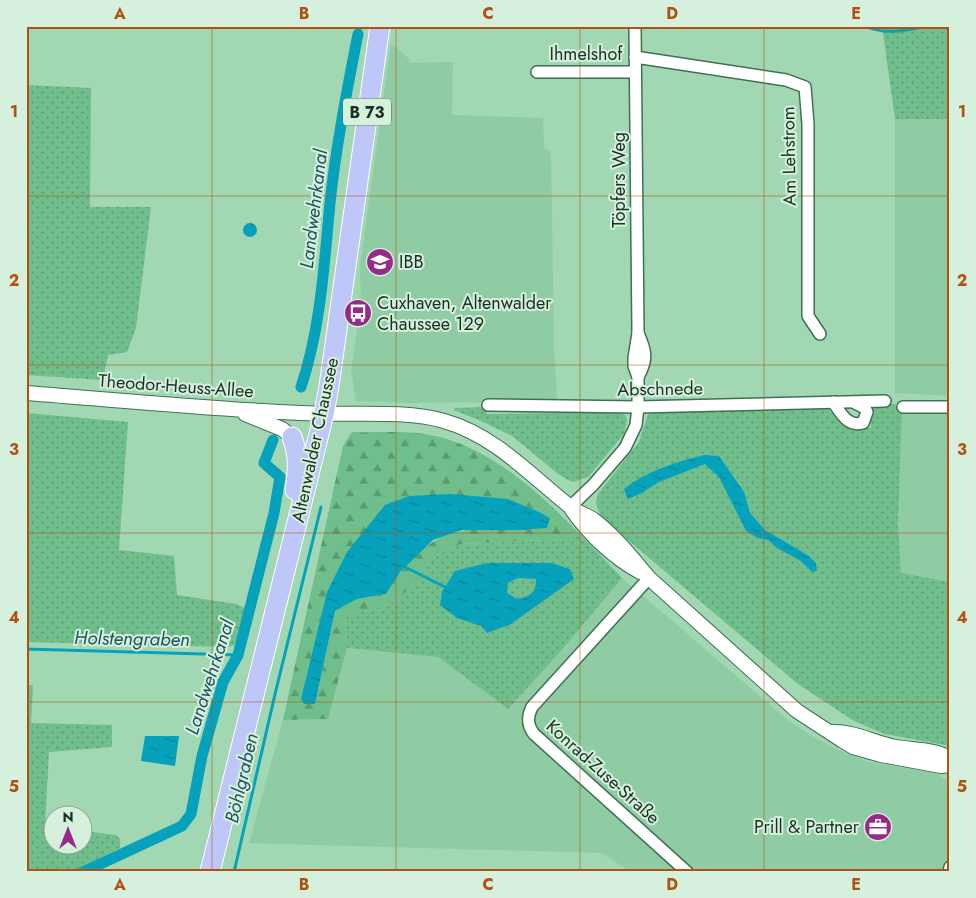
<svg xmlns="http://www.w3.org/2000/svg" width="976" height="898" font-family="Jost,sans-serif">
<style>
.built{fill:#8fcca3}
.grass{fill:url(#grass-dots)}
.forest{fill:url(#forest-firs);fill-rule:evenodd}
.water{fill:url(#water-ripples);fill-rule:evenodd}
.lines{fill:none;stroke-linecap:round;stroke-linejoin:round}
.stream{stroke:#06a2bc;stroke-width:3}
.canal{stroke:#06a2bc;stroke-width:11}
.minor-casing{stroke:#3e7151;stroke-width:14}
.tertiary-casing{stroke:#3e7151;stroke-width:16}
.primary-casing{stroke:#fff;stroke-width:21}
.minor{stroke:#fff;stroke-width:11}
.tertiary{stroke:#fff;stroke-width:14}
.primary{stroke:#bec7f7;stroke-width:19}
.grid{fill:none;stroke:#b44f12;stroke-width:1;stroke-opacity:0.55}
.labels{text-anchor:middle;stroke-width:4;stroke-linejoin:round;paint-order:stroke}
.shield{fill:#d5f0dd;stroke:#526a5a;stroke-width:1}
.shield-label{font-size:16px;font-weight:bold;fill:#1a3022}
.street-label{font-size:18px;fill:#1a3022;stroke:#d5f0dd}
.poi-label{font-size:18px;fill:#1a3022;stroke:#d5f0dd;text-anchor:start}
.water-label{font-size:19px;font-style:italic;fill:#205460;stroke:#d5f0dd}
.neatline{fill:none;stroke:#b44f12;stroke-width:2}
.grid-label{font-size:16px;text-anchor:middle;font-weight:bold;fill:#b44f12}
</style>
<defs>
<pattern id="grass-dots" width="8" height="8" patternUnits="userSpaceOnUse" patternTransform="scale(1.25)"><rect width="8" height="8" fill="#70be8c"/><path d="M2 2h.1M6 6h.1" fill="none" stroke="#5b9b72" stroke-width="1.8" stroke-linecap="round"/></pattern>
<pattern id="forest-firs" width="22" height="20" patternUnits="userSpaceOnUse" patternTransform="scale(1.25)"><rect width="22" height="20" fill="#70be8c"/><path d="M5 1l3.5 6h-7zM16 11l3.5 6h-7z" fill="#5b9b72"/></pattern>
<pattern id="water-ripples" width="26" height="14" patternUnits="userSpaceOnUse" patternTransform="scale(1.25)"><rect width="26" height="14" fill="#06a2bc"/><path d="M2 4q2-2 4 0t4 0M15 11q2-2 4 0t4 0" fill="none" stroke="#068498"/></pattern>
</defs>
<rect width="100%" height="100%" fill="#a1d7b2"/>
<g class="built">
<path d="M391,43l18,16 1,4 43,-1 -1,53 91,3 1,30 7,5 3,192 3,56 -149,2 -52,-2 -5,-31 10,-68 -1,-37z"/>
<path d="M895,119h55v277l-55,-3z"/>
<path d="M902,412l48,1v169l-49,-8 -3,-50z"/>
<path d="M622,578l167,143 26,17 28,14 25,10 69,11 6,6h7v93h-319l-29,-19 -353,-10 34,-123 45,-1 19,-71 91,9 70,52 53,-58z"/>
</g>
<g class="grass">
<path d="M882,26h68v93h-55z"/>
<path d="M26,85l65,3 -1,119h61l-15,121 -9,24 -19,3 -5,25 -77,-5z"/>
<path d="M871,404h24l7,8 -4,112 3,49 49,9v164l-65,-12 -31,-13 -56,-37 -196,-166 -3,-6 -3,-9 2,-9 41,-52 10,-30 178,-4 19,19 25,1z"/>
<path d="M486,407l1,7 131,-2 7,3 2,5 -3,14 -36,43 -15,5 -7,-3 -9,-6 -45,-37 -31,-15 -27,-11v-2z"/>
<path d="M26,413l102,9 -9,128 55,6 3,39 59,9 9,4 -9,36 -8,3 -202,-5z"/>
<path d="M577,531l45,47 -61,73 -53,58 -70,-52 -91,-9 -2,-33 42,-9 24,-18 25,-33 25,-11 105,-5z"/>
<path d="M26,685h7l-2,38 81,2v22l-63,5 -4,74 7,2v18h30l1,-15 33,4 4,4v9l-47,24h-47z"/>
</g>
<path class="forest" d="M352,432c22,1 44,-1 65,1 65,7 116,54 160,98l-11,8 -105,5 -25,11 -25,33 -24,18 -42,9 2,33 -19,71 -45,1 60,-274zM508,499l12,31c-17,0 -42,-3 -58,1 -36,6 -58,34 -76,63l-29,5 -22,12 -20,93 12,-112z"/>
<g class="water">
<circle cx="250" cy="230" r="7"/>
<path d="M704,455l15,1 25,36 6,21 15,17 44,26 7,7 1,8 -5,1 -11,-11 -24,-13 -9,-8 -10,-2 -12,-7 -27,-54 -14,-13 -46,18 -19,12 -12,5 -4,-10c22,-18 52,-27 80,-34z"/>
<path d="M450,494l58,5 31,13 11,6 -3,10 -27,2h-58l-29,10 -32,31 -15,23 -29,5 -22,12 -20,93h-11l-3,-5 26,-107 20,-40 38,-47 24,-9z"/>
<path d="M487,563h64l19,6 4,10 -63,45 -24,9 -6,-7 -24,-8 -17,-13 2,-13 13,-21zM518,578l18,1c0,15 -6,17 -19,20l-10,-6 1,-10z"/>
<path d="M145,736h34l-4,30 -34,-5z"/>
</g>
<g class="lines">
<g class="stream">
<path d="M865,26c19,9 40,5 60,0"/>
<path d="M358,34l2,-8"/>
<path d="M405,567l40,20"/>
<path d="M26,649l212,6"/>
<path d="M234,872l42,-182 45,-183"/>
</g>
<g class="canal">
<path d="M301,387c20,-60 23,-122 29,-184 6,-57 17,-113 28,-169"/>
<path d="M83,872l99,-46 9,-12 11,-58 21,-74 15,-27 36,-142 6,-36 -16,-14 9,-23"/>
</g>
<g class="minor-casing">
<g id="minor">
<path d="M635,57l151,23 19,7 3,37v192l12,18"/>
<path d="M537,72h98"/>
<path d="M638,333c8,18 10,26 0,44"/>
<path d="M833,402c8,11 14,25 30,21l4,-11 -2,-4 -10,-5"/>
<path d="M488,405l150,2 247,-6"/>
<path d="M903,407h47"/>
<path d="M570,507l23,-22 32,-37 11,-23 2,-18v-30l-4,-11v-8l4,-25 -3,-307"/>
<path d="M649,578l-117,129c-5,10 -5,18 2,27l153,138"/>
<path d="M949,872l1,-5"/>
</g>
</g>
<g class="tertiary-casing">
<g id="tertiary">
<path d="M26,393c92,7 183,16 275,20 44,3 102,-4 143,8 50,14 85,53 124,84 8,7 18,10 26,15 20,15 39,39 55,58l148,133 46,30 10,6 28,8 60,11 9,-1"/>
<path d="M245,414l37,15 10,8"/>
<path d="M572,510c18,25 41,47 68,62"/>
<path d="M831,732c23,-1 43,11 65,15 18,3 37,2 54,11"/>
</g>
</g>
<g class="primary-casing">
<g id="primary">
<path d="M292,437c7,19 6,33 3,53"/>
<path d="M210,872l114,-458 5,-28 51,-360"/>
</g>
</g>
<use href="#minor" class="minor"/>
<use href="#tertiary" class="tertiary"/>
<use href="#primary" class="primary"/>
</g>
<path class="grid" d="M212,26v846M396,26v846M580,26v846M764,26v846M26,196h924M26,365h924M26,533h924M26,702h924"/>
<defs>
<g id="university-disc" transform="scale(1.4375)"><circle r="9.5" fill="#982988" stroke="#d5f0dd"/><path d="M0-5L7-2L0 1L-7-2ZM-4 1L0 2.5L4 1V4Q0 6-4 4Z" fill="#fff"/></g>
<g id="bus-disc" transform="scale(1.4375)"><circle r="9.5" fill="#982988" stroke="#d5f0dd"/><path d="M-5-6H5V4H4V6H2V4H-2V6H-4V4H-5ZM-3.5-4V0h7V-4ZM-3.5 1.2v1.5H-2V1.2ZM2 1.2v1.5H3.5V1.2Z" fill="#fff"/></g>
<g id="office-disc" transform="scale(1.4375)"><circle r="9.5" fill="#982988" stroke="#d5f0dd"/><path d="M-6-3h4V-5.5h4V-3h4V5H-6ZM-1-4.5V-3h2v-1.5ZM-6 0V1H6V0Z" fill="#fff"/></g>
</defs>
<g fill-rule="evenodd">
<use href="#university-disc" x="380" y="262"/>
<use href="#bus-disc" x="358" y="313"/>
<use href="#office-disc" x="878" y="827"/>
</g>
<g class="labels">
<rect class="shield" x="343" y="98.5" width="48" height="27" rx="4"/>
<g class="shield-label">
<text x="367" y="118">B 73</text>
</g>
<g class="street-label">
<text x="586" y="60">Ihmelshof</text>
<text transform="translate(789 156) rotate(-91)" y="6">Am Lehstrom</text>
<text transform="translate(619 180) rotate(-90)" y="6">Töpfers Weg</text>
<text transform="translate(176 386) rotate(4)" y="6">Theodor-Heuss-Allee</text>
<text transform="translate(660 389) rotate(-1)" y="6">Abschnede</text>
<text transform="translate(315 440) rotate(-78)" y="6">Altenwalder Chaussee</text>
<text transform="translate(603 772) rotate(42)" y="6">Konrad-Zuse-Straße</text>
</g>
<g class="poi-label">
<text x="399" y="268">IBB</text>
<text x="377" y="309">Cuxhaven, Altenwalder<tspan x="377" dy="21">Chaussee 129</tspan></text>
<text x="859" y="833" text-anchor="end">Prill &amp; Partner</text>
</g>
<g class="water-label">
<text transform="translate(313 209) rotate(-83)" y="7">Landwehrkanal</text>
<text transform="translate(132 638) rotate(1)" y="7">Holstengraben</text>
<text transform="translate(209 677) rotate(-72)" y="7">Landwehrkanal</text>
<text transform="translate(241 778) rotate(-77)" y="7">Böhlgraben</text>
</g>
</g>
<rect width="976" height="898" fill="none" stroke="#d5f0dd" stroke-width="55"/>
<g transform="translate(68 830)"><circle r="24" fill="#d5f0dd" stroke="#8aa392"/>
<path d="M0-4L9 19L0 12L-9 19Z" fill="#982988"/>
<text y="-8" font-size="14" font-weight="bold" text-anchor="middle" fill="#1a3022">N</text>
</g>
<rect x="28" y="28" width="920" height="842" class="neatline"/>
<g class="grid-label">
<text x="120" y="19">A</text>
<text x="304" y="19">B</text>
<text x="488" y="19">C</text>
<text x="672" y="19">D</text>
<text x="856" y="19">E</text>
<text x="14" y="117">1</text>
<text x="962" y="117">1</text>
<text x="14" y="286">2</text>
<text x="962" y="286">2</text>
<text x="14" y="455">3</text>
<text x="962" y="455">3</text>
<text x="14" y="623">4</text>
<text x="962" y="623">4</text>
<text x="14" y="792">5</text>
<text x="962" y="792">5</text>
<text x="120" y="890">A</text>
<text x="304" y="890">B</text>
<text x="488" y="890">C</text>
<text x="672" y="890">D</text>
<text x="856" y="890">E</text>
</g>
</svg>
